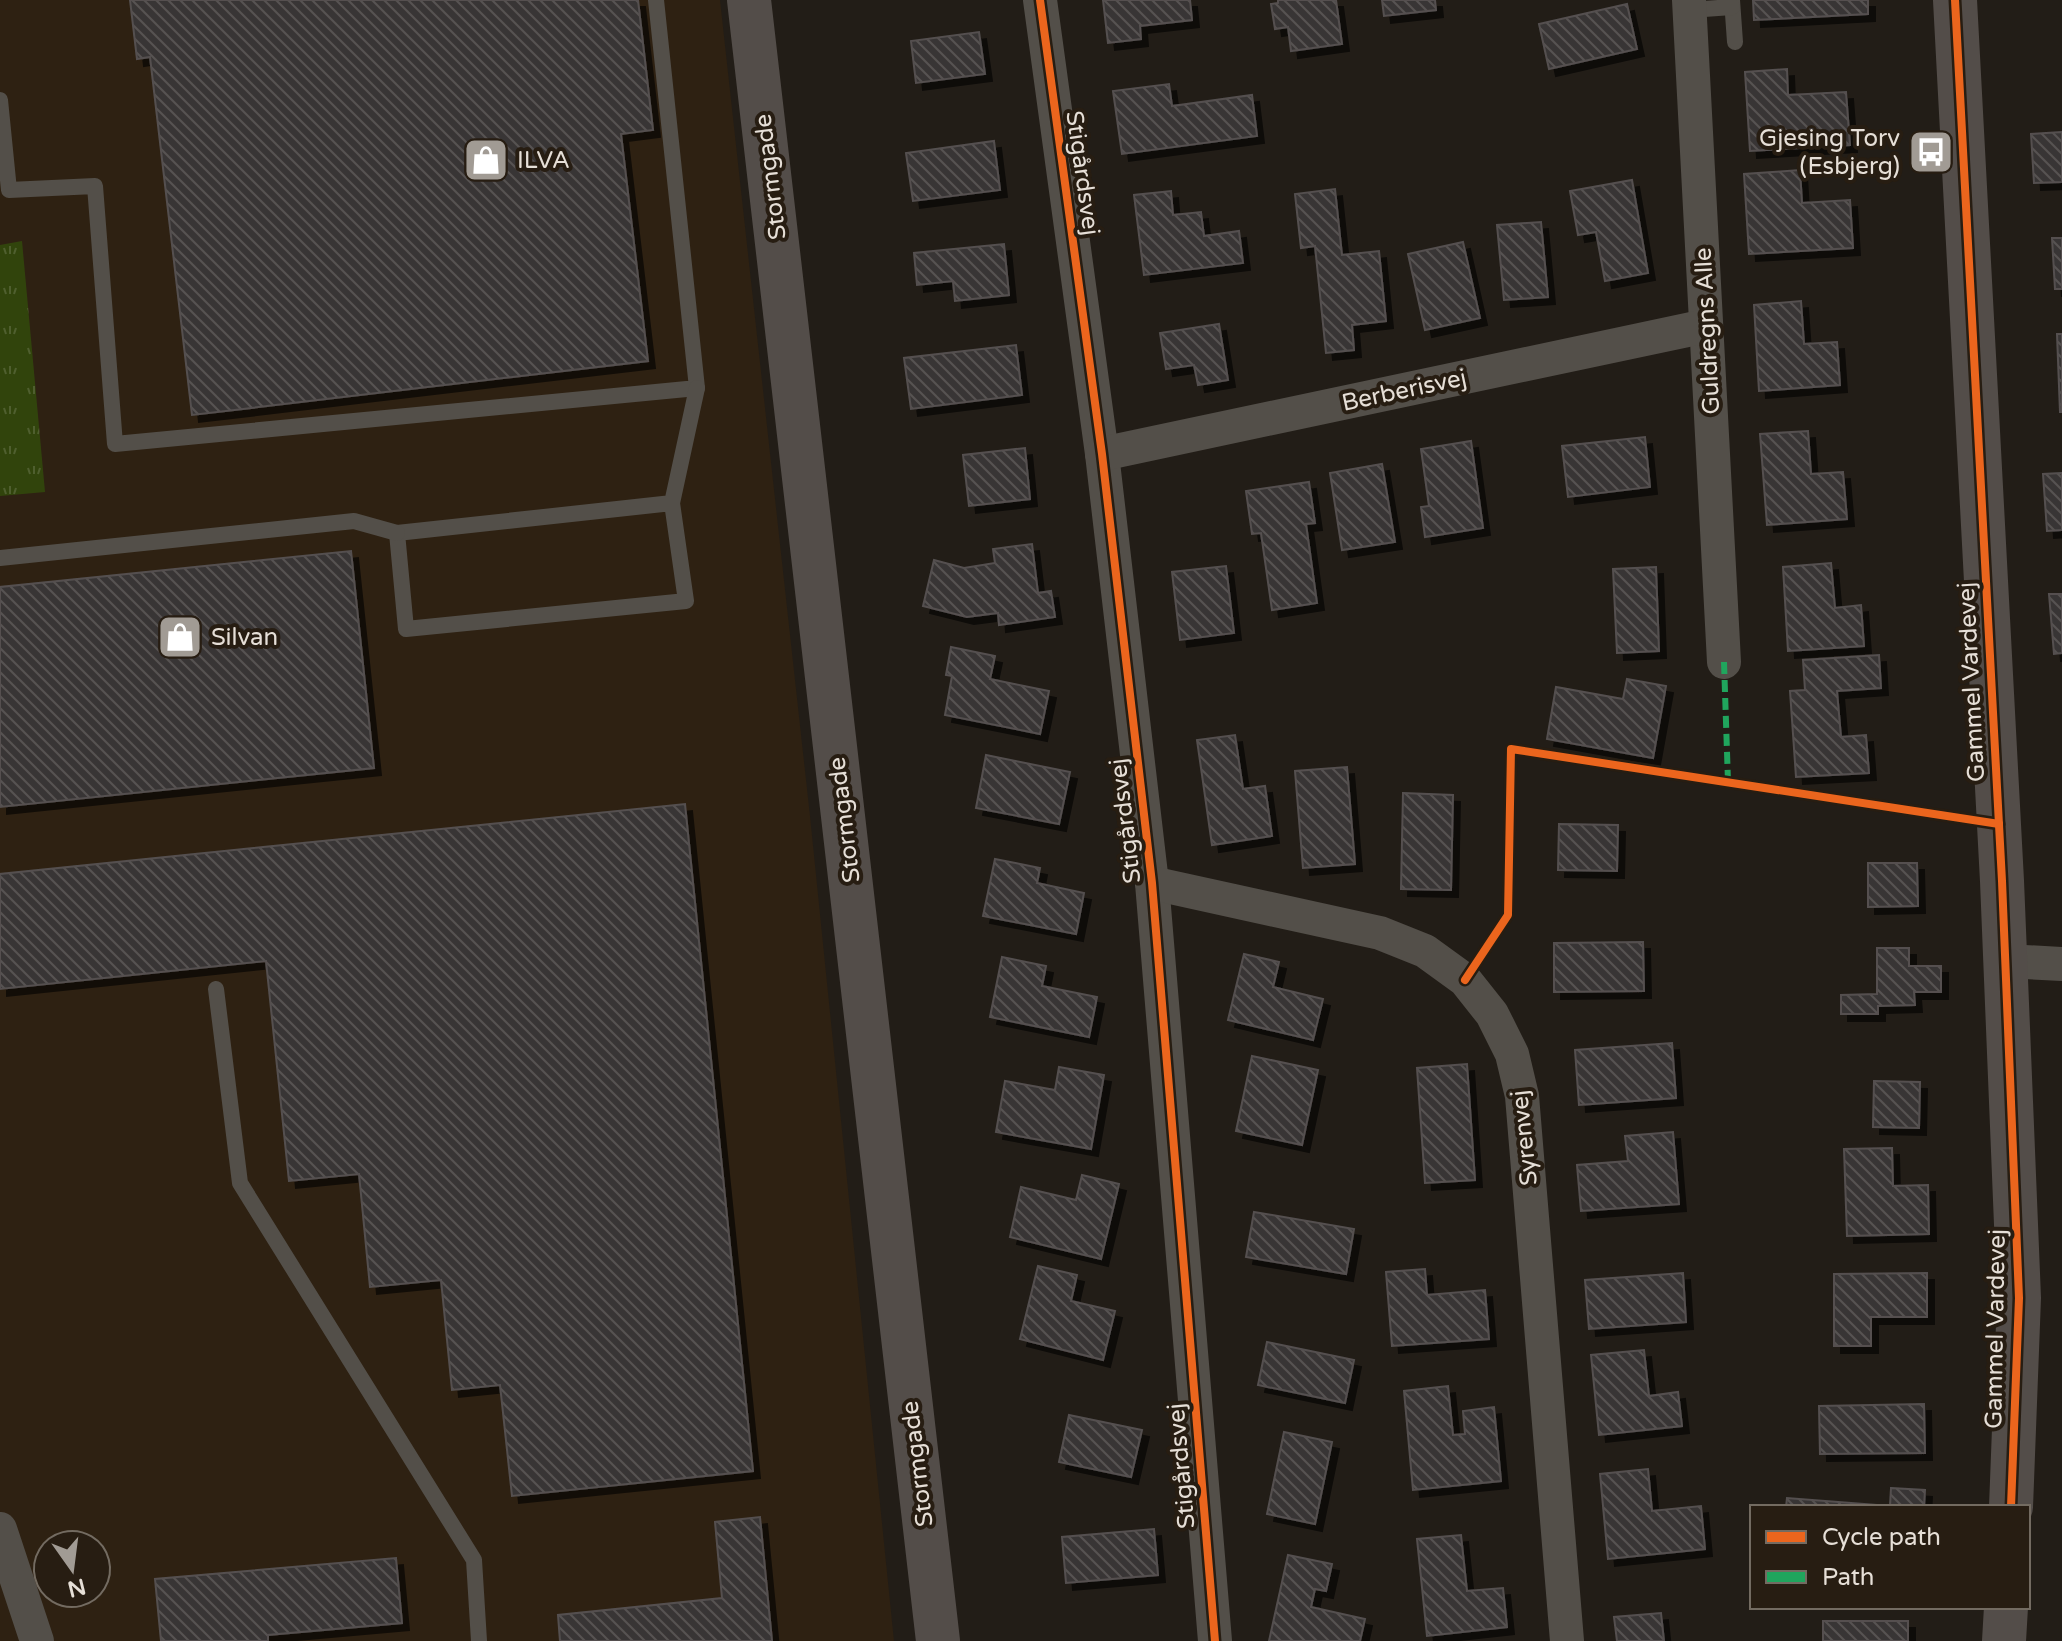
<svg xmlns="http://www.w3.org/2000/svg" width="2062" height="1641" font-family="'Varela Round',sans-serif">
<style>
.built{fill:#2e2112;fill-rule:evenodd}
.grass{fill:url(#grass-tufts)}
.building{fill:url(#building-back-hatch);stroke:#545050;stroke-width:2;filter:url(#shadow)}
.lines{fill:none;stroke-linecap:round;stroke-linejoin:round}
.lane{stroke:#534f49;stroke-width:16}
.street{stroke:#534f49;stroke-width:34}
.secondary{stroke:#534d49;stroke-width:44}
.quiet{stroke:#20a55d;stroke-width:6;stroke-dasharray:12 6;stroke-linecap:butt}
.cycleway-casing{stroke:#271d12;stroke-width:13}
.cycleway{stroke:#eb651d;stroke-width:8}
.labels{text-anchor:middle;stroke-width:8;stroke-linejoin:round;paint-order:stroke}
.poi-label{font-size:24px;fill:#e6dfd7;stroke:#271d12;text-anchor:start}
.street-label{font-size:24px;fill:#e6dfd7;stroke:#271d12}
</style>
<defs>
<pattern id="grass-tufts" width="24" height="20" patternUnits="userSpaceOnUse" patternTransform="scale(2)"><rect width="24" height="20" fill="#31440c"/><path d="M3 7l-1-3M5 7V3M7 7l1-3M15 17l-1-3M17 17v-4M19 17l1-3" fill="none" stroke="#4f5f2f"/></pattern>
<pattern id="building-back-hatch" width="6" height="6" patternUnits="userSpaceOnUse" patternTransform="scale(2)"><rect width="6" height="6" fill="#393635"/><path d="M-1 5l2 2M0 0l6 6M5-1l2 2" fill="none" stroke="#565352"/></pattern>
<filter id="shadow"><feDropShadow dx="7" dy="7" stdDeviation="0" flood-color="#0009"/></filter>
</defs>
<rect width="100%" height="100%" fill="#221d17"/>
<path class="built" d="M0,0h720l90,816 84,825h-894zM48,1545h48v48h-48z"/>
<path class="grass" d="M22,241l23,251 -45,4v-251z"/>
<g class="building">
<path d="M130,0h508l15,130 -32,4 27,227 -456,54 -42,-358 -13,2z"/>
<path d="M1103,0h87l2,20 -52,6 1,13 -33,4z"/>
<path d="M1278,0h58l6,44 -51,7 -3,-24 -13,2 -4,-25 7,-1z"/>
<path d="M1382,0h53l1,10 -52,6z"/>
<path d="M1753,0h115v14l-114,6z"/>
<path d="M1627,4l10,45 -88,20 -10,-45z"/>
<path d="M979,32l6,42 -69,9 -5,-42z"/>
<path d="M1787,69l1,26 58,-3 4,53 -100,6 -5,-79z"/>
<path d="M1169,84l3,22 80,-11 5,41 -135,18 -9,-63z"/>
<path d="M2062,132v50l-28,1 -3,-49z"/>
<path d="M994,141l6,49 -87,11 -7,-48z"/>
<path d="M1800,170l2,33 48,-3 3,48 -104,6 -5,-80z"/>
<path d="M1632,180l16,93 -43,8 -9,-49 -18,3 -8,-44z"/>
<path d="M1335,189l7,66 37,-4 7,70 -34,4 2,25 -28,3 -11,-107 -14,2 -6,-54z"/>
<path d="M1171,191l2,24 28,-3 3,24 35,-5 4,32 -99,12 -10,-80z"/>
<path d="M1541,222l7,75 -44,3 -7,-75z"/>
<path d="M2052,238h10v51h-7z"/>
<path d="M1463,242l17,76 -55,12 -17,-76z"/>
<path d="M1004,244l5,51 -54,6 -2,-20 -36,4 -3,-32z"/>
<path d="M1801,301l3,43 33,-2 3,43 -81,6 -5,-86z"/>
<path d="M1219,324l9,56 -30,5 -4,-20 -28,4 -6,-36z"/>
<path d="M2057,334h5v78h-2z"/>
<path d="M1016,345l6,50 -111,14 -7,-51z"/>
<path d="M1808,431l3,43 32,-2 4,47 -80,6 -7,-91z"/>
<path d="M1645,437l5,50 -82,10 -6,-51z"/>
<path d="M1471,441l12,87 -58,9 -4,-30 8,-1 -8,-57z"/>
<path d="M1025,448l5,51 -61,7 -6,-51z"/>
<path d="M1382,464l13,78 -53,8 -12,-77z"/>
<path d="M2062,473v57l-15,1 -4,-57z"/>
<path d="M1309,482l6,41 -9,1 11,79 -45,7 -11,-77 -9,1 -6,-43z"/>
<path d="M1032,544l6,49 13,-2 4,26 -56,8 -1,-12 -31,4 -44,-11 11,-46 30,8 31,-5 -2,-14z"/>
<path d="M351,551l23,217 -374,39v-220z"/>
<path d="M1831,563l4,45 26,-3 3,41 -76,5 -5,-84z"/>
<path d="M1226,566l8,67 -54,7 -8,-68z"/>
<path d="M1656,567l3,84 -42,2 -4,-84z"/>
<path d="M2049,594h13v59l-8,1z"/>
<path d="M951,647l44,9 -5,23 59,12 -9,43 -95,-19 7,-39 -6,-1z"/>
<path d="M1879,655l2,33 -44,3 4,46 25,-2 3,38 -73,4 -6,-86 15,-1 -2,-30z"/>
<path d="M1627,679l39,7 -13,72 -106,-19 9,-52 67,12z"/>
<path d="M1235,735l8,54 22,-3 7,50 -60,9 -15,-105z"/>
<path d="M986,755l84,17 -11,52 -83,-16z"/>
<path d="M1347,767l8,97 -52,4 -8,-97z"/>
<path d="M1403,793l50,2 -2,95 -50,-1z"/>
<path d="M685,804l68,667 -241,25 -12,-111 -48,5 -11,-110 -71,7 -11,-113 -70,7 -23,-220 -266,28v-115z"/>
<path d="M1559,824l59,1 -1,46 -59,-1z"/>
<path d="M995,859l45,9 -3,15 47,10 -8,41 -93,-18z"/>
<path d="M1868,863h49l1,43 -50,1z"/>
<path d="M1643,942l1,49 -90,1v-49z"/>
<path d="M1877,948h32v18h32v26h-27l1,13 -37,1v8h-37v-19l36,-1z"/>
<path d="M1244,954l35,8 -6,25 50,12 -10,41 -85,-20z"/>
<path d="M1002,957l44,9 -4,20 55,11 -8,40 -99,-20z"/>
<path d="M1672,1043l4,55 -97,7 -4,-55z"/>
<path d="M1252,1056l66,14 -16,75 -66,-14z"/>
<path d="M1467,1064l8,116 -50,3 -8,-115z"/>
<path d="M1059,1067l45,8 -13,74 -95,-17 9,-51 50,9z"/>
<path d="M1874,1081l46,1 -1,46 -46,-1z"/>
<path d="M1673,1132l6,72 -98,7 -4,-46 51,-4 -3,-25z"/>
<path d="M1892,1148l1,38 35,-1 1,49 -82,2 -3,-87z"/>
<path d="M1082,1175l37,9 -18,75 -91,-22 11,-50 55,13z"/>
<path d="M1254,1212l100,17 -8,45 -100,-17z"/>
<path d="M1038,1266l39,9 -6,26 44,10 -12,49 -83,-21z"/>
<path d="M1425,1269l2,26 58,-5 4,49 -97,7 -6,-74z"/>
<path d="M1683,1273l3,49 -97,7 -4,-49z"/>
<path d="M1927,1273v44h-56v29h-37v-72z"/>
<path d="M1267,1342l87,18 -9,43 -87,-18z"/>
<path d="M1644,1350l5,46 29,-4 4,34 -83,9 -8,-80z"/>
<path d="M1448,1386l5,49 12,-1 -2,-23 31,-4 7,74 -88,9 -9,-99z"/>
<path d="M1924,1404l1,49 -105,1 -1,-48z"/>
<path d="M1069,1415l73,15 -11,47 -72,-15z"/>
<path d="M1284,1432l48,10 -17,82 -48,-10z"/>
<path d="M1648,1469l4,42 49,-5 4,43 -97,10 -8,-85z"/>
<path d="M1891,1488l34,2 -1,17h-138l1,-9 103,8z"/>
<path d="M760,1517l12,124h-212l-2,-26 164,-17 -7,-76z"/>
<path d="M1154,1529l4,46 -92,8 -4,-46z"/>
<path d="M1461,1535l6,56 36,-3 4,39 -80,9 -10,-97z"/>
<path d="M1288,1555l44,9 -6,27 -11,-2 -4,18 54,12 -5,22h-91z"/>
<path d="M396,1558l6,65 -134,12v6h-107l-6,-62z"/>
<path d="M1661,1613l3,28h-47l-3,-24z"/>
<rect x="1823" y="1621" width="85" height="20"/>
</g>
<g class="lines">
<g class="lane">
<path d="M1732,0l3,42"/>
<path d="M1690,10l42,-3"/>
<path d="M0,100l9,90 86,-4 20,258 582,-56 -41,-388"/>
<path d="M672,503l-275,30 9,96 280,-28 -14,-98 25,-115"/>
<path d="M0,558l354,-37 43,12"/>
<path d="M216,989l24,194 234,377 5,81"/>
</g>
<g class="street">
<path d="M1040,0l62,454 50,429 63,758"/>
<path d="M1689,0l35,662"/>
<path d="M1102,454l604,-128"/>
<path d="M1152,883l228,50 45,18 40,29 27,34 20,40 10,42 45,545"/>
<path d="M2006,961l56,3"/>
<path d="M0,1529l37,112"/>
</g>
<g class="secondary">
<path d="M749,0l189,1641"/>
<path d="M1955,0l47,881 17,417 -8,209"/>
<path d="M2004,1641l2,-34"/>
</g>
<path class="quiet" d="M1724,662l4,120"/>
<g class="cycleway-casing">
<g id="cycleway">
<path d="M1040,0l62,454 50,429 63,758"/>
<path d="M1955,0l47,881 17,417 -8,209"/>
<path d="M1465,980l43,-65 3,-166 488,75"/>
</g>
</g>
<use href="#cycleway" class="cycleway"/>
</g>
<defs>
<g id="bus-square" transform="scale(2.3)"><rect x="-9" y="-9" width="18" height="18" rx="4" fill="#a19b94" stroke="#271d12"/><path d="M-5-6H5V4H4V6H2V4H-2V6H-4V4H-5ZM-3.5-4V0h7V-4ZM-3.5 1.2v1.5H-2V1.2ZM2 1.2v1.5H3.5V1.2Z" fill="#fff"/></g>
<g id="shop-square" transform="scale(2.3)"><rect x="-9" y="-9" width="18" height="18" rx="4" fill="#a19b94" stroke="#271d12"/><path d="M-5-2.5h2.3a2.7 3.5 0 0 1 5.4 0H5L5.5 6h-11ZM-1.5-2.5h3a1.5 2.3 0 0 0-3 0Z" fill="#fff"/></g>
</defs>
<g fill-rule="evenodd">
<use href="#bus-square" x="1931" y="152"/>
<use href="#shop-square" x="486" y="160"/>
<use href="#shop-square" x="180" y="637"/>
</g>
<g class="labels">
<g class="poi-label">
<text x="1900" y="146" text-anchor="end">Gjesing Torv<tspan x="1900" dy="28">(Esbjerg)</tspan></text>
<text x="517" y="168">ILVA</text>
<text x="211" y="645">Silvan</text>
</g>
<g class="street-label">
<text transform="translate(1083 173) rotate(82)" y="8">Stigårdsvej</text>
<text transform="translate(770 177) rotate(-97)" y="8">Stormgade</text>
<text transform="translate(1707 331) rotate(-93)" y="8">Guldregns Alle</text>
<text transform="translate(1404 390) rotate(-12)" y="8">Berberisvej</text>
<text transform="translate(1971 682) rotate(-93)" y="8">Gammel Vardevej</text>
<text transform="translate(844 820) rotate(-97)" y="8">Stormgade</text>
<text transform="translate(1125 821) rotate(-97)" y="8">Stigårdsvej</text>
<text transform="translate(1524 1138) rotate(-96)" y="8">Syrenvej</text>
<text transform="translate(1995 1329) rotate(-89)" y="8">Gammel Vardevej</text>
<text transform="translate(917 1464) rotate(-97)" y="8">Stormgade</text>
<text transform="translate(1181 1466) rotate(-95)" y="8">Stigårdsvej</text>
</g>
</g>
<rect x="1750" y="1505" width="280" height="104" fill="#271d12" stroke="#736b61" stroke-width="2"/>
<rect x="1766" y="1531" width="40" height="12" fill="#eb651d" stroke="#736b61" stroke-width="2"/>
<text x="1822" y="1545" font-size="24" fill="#e6dfd7">Cycle path</text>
<rect x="1766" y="1571" width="40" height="12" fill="#20a55d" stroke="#736b61" stroke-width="2"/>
<text x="1822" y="1585" font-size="24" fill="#e6dfd7">Path</text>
<g transform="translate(72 1569) rotate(166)"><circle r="38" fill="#271d12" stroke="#736b61" stroke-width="2"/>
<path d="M0-6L14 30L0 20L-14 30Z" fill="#a19b94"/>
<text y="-12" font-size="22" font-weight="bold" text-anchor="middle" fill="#e6dfd7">N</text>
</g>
</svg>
